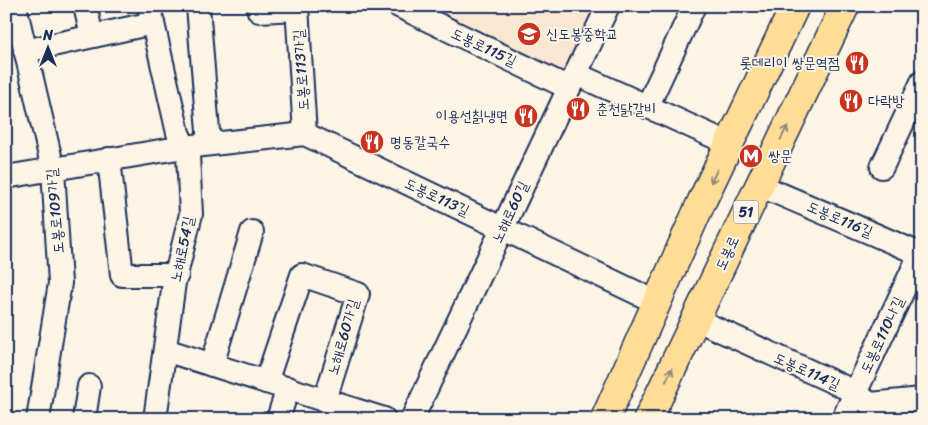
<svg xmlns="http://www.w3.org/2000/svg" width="928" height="425" font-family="Sriracha,'Poor Story',sans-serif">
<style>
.built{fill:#f9e7d1}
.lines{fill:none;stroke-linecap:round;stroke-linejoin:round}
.minor-casing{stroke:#1b2f5e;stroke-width:26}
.major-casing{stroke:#1b2f5e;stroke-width:31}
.minor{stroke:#fcf5e5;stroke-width:22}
.major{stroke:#ffdd96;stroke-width:28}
.oneway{stroke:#8d867a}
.labels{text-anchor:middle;stroke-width:4;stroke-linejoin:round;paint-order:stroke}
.shield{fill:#fcf5e5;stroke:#5e6a86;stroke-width:1}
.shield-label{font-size:14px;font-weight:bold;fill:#1b2f5e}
.poi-label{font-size:15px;fill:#1b2f5e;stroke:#fcf5e5;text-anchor:start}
.street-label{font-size:15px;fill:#1b2f5e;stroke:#fcf5e5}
</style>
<rect width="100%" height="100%" fill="#fcf5e5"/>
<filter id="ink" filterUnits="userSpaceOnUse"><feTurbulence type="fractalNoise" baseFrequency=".02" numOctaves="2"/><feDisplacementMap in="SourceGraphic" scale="10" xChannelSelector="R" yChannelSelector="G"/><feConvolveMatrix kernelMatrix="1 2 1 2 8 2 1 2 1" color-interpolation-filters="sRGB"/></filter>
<g filter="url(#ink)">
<path class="built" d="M418,6h177l-32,70z"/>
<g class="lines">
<g class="minor-casing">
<g id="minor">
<path d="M15,6l38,163 7,114 -22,136"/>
<path d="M85,6l7,30"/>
<path d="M149,6l29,127 10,22 3,59 -17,69 -19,136"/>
<path d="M198,6l11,138"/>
<path d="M258,6l1,5 38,-2"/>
<path d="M297,6l8,128"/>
<path d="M399,6l170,82"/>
<path d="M25,51l128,-28"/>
<path d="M576,74l154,70"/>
<path d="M647,107l47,-101"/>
<path d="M109,159l13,116h55"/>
<path d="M882,167l40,-85"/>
<path d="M6,177l178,-30 121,-13 351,168"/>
<path d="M759,185l161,69"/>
<path d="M695,319l160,73 15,12 52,-5"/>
<path d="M165,350l219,69"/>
<path d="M212,365l40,-133"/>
<path d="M266,382l36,-107 56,19 -33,106"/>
<path d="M84,419l5,-33"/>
<path d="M278,419l10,-31"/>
<path d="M412,419l196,-413"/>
<path d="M843,419l79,-169"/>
</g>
</g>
<g class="major-casing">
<g id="major">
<path d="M605,419l96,-216 94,-197"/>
<path d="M648,419l197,-413"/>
</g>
</g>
<use href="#minor" class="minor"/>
<use href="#major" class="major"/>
</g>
<defs><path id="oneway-shaft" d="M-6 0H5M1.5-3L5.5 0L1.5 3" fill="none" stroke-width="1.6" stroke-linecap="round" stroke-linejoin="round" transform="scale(1.25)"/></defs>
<g class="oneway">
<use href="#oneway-shaft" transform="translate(784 133) rotate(-63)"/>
<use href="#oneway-shaft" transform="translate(714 176) rotate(116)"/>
<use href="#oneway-shaft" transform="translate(669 375) rotate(-65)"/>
</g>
</g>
<defs>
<g id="school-disc" transform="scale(1.25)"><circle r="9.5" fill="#c8321e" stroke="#fcf5e5"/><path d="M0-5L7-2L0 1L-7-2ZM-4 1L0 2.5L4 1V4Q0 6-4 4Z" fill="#fff"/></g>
<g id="restaurant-disc" transform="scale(1.25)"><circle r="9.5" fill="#c8321e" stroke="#fcf5e5"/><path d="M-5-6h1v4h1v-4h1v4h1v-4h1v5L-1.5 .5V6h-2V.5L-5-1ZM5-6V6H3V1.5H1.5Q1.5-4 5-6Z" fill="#fff"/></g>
<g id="metro-disc" transform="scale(1.25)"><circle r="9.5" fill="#c8321e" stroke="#fcf5e5"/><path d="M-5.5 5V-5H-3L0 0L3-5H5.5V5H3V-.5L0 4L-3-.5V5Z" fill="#fff"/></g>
</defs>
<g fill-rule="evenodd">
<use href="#school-disc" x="529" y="34"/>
<use href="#restaurant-disc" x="857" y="63"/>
<use href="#restaurant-disc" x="851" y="101"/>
<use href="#restaurant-disc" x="578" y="109"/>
<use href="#restaurant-disc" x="526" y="116"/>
<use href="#restaurant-disc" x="372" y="142"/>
<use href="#metro-disc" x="751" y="156"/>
</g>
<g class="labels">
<rect class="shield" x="733.5" y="200.5" width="25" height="23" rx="4"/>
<g class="shield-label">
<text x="746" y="217">51</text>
</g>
<g class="poi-label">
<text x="546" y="39">신도봉중학교</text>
<text x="840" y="68" text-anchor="end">롯데리이 쌍문역점</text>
<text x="868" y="106">다락방</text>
<text x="596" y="114">춘천닭갈비</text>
<text x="508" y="121" text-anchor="end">이용선칡냉면</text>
<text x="390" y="147">명동칼국수</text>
<text x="768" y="161">쌍문</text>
</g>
<g class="street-label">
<text transform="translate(484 47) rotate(25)" y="5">도봉로115길</text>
<text transform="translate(301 70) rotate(-94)" y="5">도봉로113가길</text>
<text transform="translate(437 197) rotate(25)" y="5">도봉로113길</text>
<text transform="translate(55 211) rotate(-95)" y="5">도봉로109가길</text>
<text transform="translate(510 212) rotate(-65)" y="5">노해로60길</text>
<text transform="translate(840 219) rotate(23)" y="5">도봉로116길</text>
<text transform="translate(182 249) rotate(-78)" y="5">노해로54길</text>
<text transform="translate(727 253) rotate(-65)" y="5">도봉로</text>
<text transform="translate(882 335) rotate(-65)" y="5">도봉로110나길</text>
<text transform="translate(343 337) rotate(-74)" y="5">노해로60가길</text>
<text transform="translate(807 371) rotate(24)" y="5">도봉로114길</text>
</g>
</g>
<rect width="928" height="425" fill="none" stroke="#fcf5e5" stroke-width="25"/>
<rect x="12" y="12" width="903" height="400" fill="none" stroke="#1b2f5e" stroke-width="2" filter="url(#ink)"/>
<g transform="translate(48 48)" stroke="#fcf5e5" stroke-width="4" paint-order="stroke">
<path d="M0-4L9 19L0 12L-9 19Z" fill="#1b2f5e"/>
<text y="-8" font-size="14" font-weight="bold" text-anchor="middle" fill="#1b2f5e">N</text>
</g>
</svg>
